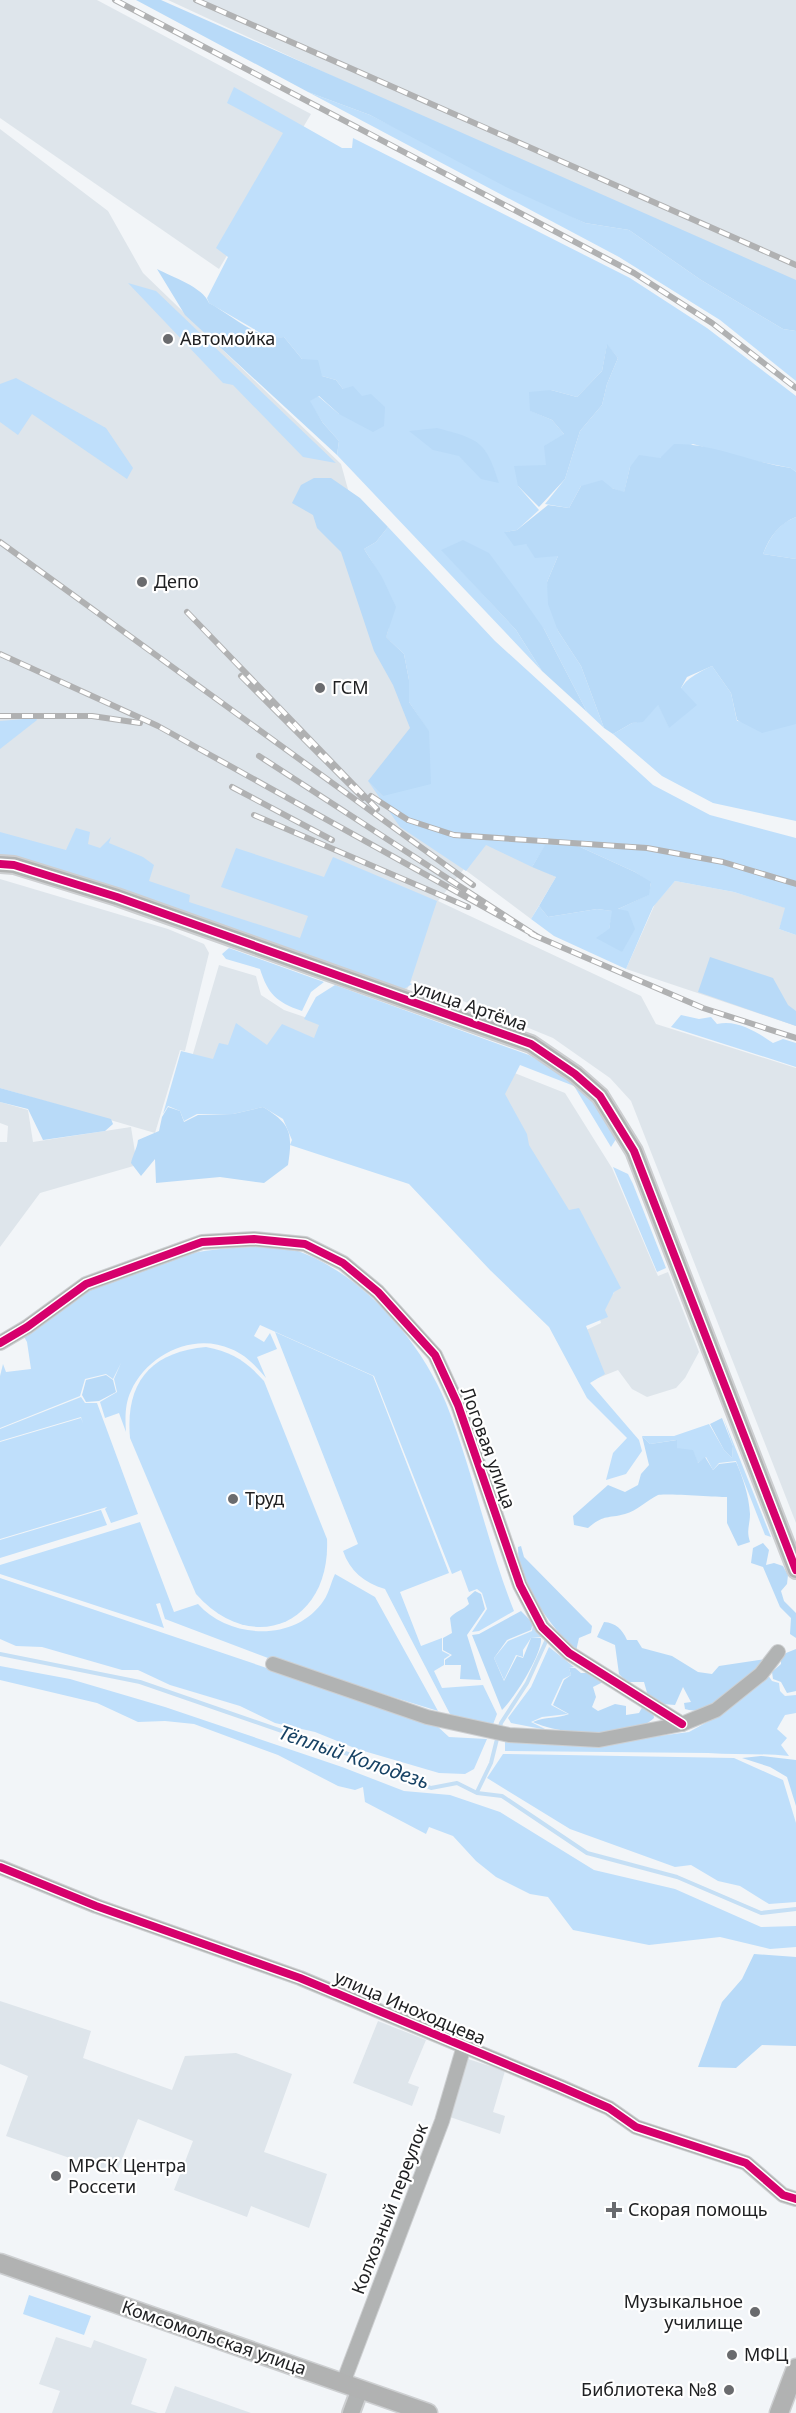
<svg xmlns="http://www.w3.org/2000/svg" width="796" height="2413" font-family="'Noto Sans',sans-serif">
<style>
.built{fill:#dee5eb}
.green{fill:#bfdffb}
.forest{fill:#b8daf8}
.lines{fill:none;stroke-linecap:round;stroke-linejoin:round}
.stream{stroke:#c5dff5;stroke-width:4}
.minor-casing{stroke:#cdcfd1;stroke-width:16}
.tertiary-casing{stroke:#cdcfd1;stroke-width:20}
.secondary-casing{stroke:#cdcfd1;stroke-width:21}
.minor{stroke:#b1b3b3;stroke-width:14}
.tertiary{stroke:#b1b3b3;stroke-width:16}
.secondary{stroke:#b1b2b2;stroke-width:18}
.rail-casing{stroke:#b0b1b2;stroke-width:6}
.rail{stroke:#fff;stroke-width:4;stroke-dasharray:11;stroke-linecap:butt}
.cycleway-casing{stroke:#fff;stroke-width:11}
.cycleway{stroke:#d6006c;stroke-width:8}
.poi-dot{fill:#6a6b6e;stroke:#fff;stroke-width:2}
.labels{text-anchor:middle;stroke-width:4.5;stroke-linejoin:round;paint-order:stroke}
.poi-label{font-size:18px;fill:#202123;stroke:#fff;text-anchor:start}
.street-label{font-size:18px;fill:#202123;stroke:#fff}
.water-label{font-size:20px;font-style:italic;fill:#174264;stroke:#fff}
</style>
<rect width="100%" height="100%" fill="#f2f5f8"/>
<g class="built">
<path d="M0,0h97l214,114 -92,155 -219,-151z"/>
<path d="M168,0h628v291z"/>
<path d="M0,129l108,82 35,62 198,191 74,268 69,111 72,34 -25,42 -67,-50 -26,32 203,95 15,28 140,44v455l-165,-422 -21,-23 -57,-40 -141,-58 -7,13 -405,-133z"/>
<path d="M0,879l168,50 36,15 5,9 -24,98 -5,-1 -25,83 -155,-45z"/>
<path d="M675,881l59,11 52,16 -7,21 17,6v91l-170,-57 29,-65z"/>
<path d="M219,965l37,11 5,19 23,15 38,13 -8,16 -47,9 -37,1 -14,15 -24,-7z"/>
<path d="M512,1072l53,21 47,75 46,108 10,-4 31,80 -14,26 -9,10 -29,9 -15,-8 -14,-19 -20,8 -18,-45 21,-10 -2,-7 9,-18 6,-5 -42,-80 -10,2 -65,-115z"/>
<path d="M0,1102l28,8 5,32 98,-15 6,38 -97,28 -40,54v-105h7l1,-16 -8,-3z"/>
<path d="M0,2001l91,30 -8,27 89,32 13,-34 51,-3 56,21 -28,78 63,22 -18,54 -58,-22 -4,11 -73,-27 19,-49 -55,-22 -22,55 -110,-38 22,-60 -28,-12z"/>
<path d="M378,2021l48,19 -18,43 11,4 -7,19 -59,-23z"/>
<path d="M465,2058l40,13 -12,41 12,4 -5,18 -53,-18z"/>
<path d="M56,2337l35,11 3,-8 53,19 -16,45 27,9h-106l8,-22 -21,-7z"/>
<path d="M175,2386l76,27h-86z"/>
</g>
<g class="green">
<path d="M234,87l108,61h10l1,-10 277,140 77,50 89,68v76l-5,-4 -46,-9 -52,-15 -33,14 -30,9 -6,26 -12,-5 -31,-2 -12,22 -24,-4 20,-25 15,-48 22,-26 5,-21 11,-26 -11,-13 -5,26 -25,26 -26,-7 -20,21 21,9 12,14 -17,31 -29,21 21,24 -22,20 -12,2 21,12 32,12 -11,26 11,49 23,35 23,62 -17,-16 -43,-83 -102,-79 74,80 26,41 -205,-216 2,-14 -16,-18 -14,-22 9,-5 21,18 23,-17 -19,-8 -7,-9 -14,-4 -20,-17 -18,-22 -13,2 -62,-36 -2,-5 21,-41 -12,-9 67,-115 -56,-30z"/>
<path d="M308,92l62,23 215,108 44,7 72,50 82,49 13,2v50l-76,-61 -101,-63z"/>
<path d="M128,283l28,8 180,172 -33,-6 -70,-72 -10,-2z"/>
<path d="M16,378l90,50 27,40 -6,11 -95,-65 -14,21 -18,-13v-38z"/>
<path d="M796,517v42l-33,-5c7,-17 15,-30 33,-37z"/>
<path d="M388,527l107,114 158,144 57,30 86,23v97l-17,-6 6,-21 -51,-16 -59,-11 -22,26 -27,62 -72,-33 -23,-17 8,-13 9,11 49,-8 16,2 -4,18 13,23 -6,-42 32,-15 3,-12 -16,-11 -57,-26h-33l-13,21 -46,-22 -20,26 -66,-44 -32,-46 15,15 46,-64 -20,-30v-22l-5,-26 -18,-17c12,-31 -5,-62 -22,-88l12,-7z"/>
<path d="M712,666l19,27 6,28 59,3v97l-83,-18 -51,-27 -49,-42 19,-11 11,-2 15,-17 11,23c11,-37 6,-44 43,-61z"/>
<path d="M36,718l1,2 -37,29v-28z"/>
<path d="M76,828l14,4 -2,12 12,4 11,-11 -2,6 34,14 11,8 -5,16 41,14 -1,7 111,36 8,-22 -87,-29 15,-39 88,29 9,-20 104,44 -27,82 2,1 -8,5 -384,-130 -20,-3v-24l66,18z"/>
<path d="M229,948l95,34 -13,10 -9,19c-26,-9 -34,-17 -42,-42l-34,-10 -4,-5z"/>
<path d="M335,985l194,70 57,34 32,47 -7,11 -37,-61 -54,-21 -15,29 22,40 2,11 40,65 10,-2 42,80 -7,4 -9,18 3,7 -22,9 19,48 -15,9 49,57 3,11 -16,23 -20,6 7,-27 14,-15 -40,-40 -38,-71 -59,-57 -81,-86 -119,-39 2,-5 -9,-21 -20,-12 -30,7h-36l-13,7 -4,-10 -12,-5 -5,8 18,-63 32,8 6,-16 9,2 8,-22 31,22 15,-21 32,14 5,-13 -15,-6 12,-22z"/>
<path d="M681,1015l18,4 12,-2 6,7c20,-5 40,8 56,19l10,-4 13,4v24l-125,-40z"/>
<path d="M613,1167l15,7 5,10 33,84 -9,4z"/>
<path d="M256,1247c11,1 26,-1 36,2 68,22 127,89 154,154 27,68 41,140 68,208l-35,20 -7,1 15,-23 -5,-16 -5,-4 -8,3 -8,-22 -9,4 -78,-198 -114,-51 -6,11 10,6 6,-9 7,16 -20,8 9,21c-10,-12 -20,-23 -35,-29 -38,-17 -84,6 -100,42 -6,12 -6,27 -5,41l-7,-19 -14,5 -5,-16 17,-10 -3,-13 7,-16 -8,16 -7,-5 -21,5 -5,17 -80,32v-52l3,-12 3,8 25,-3 -4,-27 -4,-7c26,-16 59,-42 85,-55 47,-23 97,-32 148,-33z"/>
<path d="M275,1332l98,44 76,197 -49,19 21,54 21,-8v13l8,4 -6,4v6l-10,6 8,17 41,-3 14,29 -5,13 -41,-11 -66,-127c-21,-6 -35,-18 -42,-38l15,-7z"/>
<path d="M206,1347c26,5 40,14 58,34l63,158c4,84 -74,119 -131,55l-66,-156c-5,-56 21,-86 76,-91z"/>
<path d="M81,1397l4,6h12l41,111 -27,9 -6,-14 2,-2 -107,32v-97l81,-24 2,5 -2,-6 -81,24v-12z"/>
<path d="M723,1417l48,120 -6,-2 -29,-74 -17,2 -6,7 -7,-13 -8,6 -21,-15 -1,-8 -26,4 -8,-8h32l35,-12 15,26 8,8 1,-12z"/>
<path d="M101,1510l6,15 -107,33v-18z"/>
<path d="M140,1522l34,90 24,-8c31,35 98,39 126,-4 5,-7 7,-18 11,-26l40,23 63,114 -162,-50 -111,-42 -5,-16 -4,1 8,24 -164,-54v-9z"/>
<path d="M0,1578l436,147 13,12 38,2 -13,30 -9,5 -26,-1 -82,-24 -42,-17 -40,-9 -35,-17 -70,-21 -32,-15h-16l-80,-23 -26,-1 -16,-7z"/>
<path d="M533,1624l9,13 -11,1 -8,12v7l-7,-2 -12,25 -10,-22 14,-17 24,-10z"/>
<path d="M549,1647l25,20 -5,1 2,7 -8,4 -12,26 17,9 -26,3 -11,5 16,8 -36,-7 -3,-5 23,-31z"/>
<path d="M0,1666l70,13 95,28 177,60 62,24 46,4 50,17 94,58 81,19 86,38 35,-1v21l-26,2 -50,-12 -71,8 -76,-15 -25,-33 -18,-3 -34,-17 -20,-16 -23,-25 -24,-9 -3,7 -61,-32 -2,-15 -8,3 -17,-4 -60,-31 -84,-31 -29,-3 -27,1 -41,-19 -97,-23z"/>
<path d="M768,1675l4,6 7,2 1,8 5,5 11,-1v18l-11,2 -8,14 10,9 -6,7 8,11c-27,-3 -54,-1 -81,-3l-203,-2v-11l95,4 89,-12 29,-16z"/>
<path d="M503,1754l231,4 49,22 13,43v79l-27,2 -29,-18 -22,-5 -27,-16 -16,2 -105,-38 -83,-51z"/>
<path d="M29,2295l62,21 -7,19 -61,-21z"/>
</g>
<g class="forest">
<path d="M136,0h25l635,280v51l-13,-2 -82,-49 -72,-50 -44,-7 -79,-36 -136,-72 -62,-23z"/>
<path d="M157,269c15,8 46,18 52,34 23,12 49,38 75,34l18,22 16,1 4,16 14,4 7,9 10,-3 9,10 9,-2 14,13 -1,19 -11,6 -34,-18 -20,-18 -9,5 13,22 16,18 -2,14 -152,-140z"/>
<path d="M607,344l11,14 -11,26 -5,21 -22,26 -15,48 -26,28 -21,-21 -4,-20 32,-1 -2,-19 20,-12 -12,-14 -22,-9 -1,-19 22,-2 26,7 25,-26z"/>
<path d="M437,428c42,11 49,13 62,55l-18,-4 -22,-23 -26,-6 -24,-19z"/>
<path d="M674,444c40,-1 78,19 117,24l5,4v45c-17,7 -26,19 -33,37l33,5v165l-34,9 -25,-13 -6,-27 -19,-27 -25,11 -6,11 16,17 -28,23 -11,-23 -15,17 -11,1 -19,11 -9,-6 -23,-62 -23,-35 -10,-27 -1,-22 11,-26 -23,2 -9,-14 -12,2 -10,-14 13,-2 31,-25 21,3 12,-22 21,-6 10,8 12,4 6,-25 9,-12 21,3z"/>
<path d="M314,478h17l29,20 28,29 -12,15 -12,7 18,28 14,30 -10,30 18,17 5,26v22l20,29 2,53 -48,12 -15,-15 42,-53 -17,-43 -19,-34 -33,-99 -24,-24 -4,-13 -21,-12 9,-18z"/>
<path d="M463,540l26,13 29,39 26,37 43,83 -45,-41 -26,-41 -75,-80z"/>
<path d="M545,845l33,1 57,26 16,10 -2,13 -31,14 10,2 7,18 -13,23 -26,-14 13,-9 3,-18 -15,-2 -49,8 -9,-11 17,-29 -24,-10z"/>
<path d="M710,957l63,21 15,27 8,6v15l-98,-34z"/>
<path d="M0,1088l111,31 2,5 -8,7 -62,9 -15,-31 -28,-7z"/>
<path d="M168,1107l12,4 4,11 14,-7 35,-1 30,-7c28,17 30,26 25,58l-24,18 -44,-6 -64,6 -1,-24 -14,17 -10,-13c2,-9 6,-14 7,-23l21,-9 3,-14z"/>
<path d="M106,1375l7,5 3,12 -17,9 -13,1 -4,-7 4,-15z"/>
<path d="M722,1418l11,28 -1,12 -8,-8 -14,-26z"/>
<path d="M642,1436l8,8 27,-4v8l16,2 5,13 7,-6 8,13 6,-6 17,-2c7,16 13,34 14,52 0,11 -4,16 0,28l-12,4 -11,-23v-26c-12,0 -64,-4 -69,-2 -11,5 -21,16 -33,19 -19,5 -20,0 -37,14l-14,-3 -1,-9 35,-31 17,7 13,-7 3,-11 8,-9z"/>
<path d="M763,1543l6,7 -3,15 8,-2 9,3 5,9 -1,9 -6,7 3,10 12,12v25l-6,-4 1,-16 -11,-11 -17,-40 -12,-4 2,-15z"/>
<path d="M521,1546l3,11 68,69 -1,7 -12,5 -3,13c-25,-24 -59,-69 -58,-104z"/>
<path d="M475,1591l6,3 4,15 -18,26 14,45 -21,-1 1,-14h-16v-5l7,-5 -9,-5v-12l9,-5 -2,-15c4,-6 13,-8 19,-14l-2,-6z"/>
<path d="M521,1611l12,12 -2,7 -24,10 -13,18 10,23 13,-25 6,2 8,-20h10c2,15 -27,61 -39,72l-30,-75 7,-1z"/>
<path d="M604,1622c12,1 18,7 23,18h10l5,8 30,8 26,16 14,2 7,-8 46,-7c-12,22 -56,59 -80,50l-1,-6 7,-1 -8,-15 -8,18 -12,-1 -15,-8 -4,-14h-17l-8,-8 -4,-29 -18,-8z"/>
<path d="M796,1649v42l-9,2 -6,-11 -8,-3 -1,-7 9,-8v-9z"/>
<path d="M569,1668h6l6,5h14l8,9 -10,5 3,10 -4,10 6,4 17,-7 11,2v9l13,-2 5,-9 9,5 1,9c-23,22 -94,17 -121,4 12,-6 24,-3 36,-8l-16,-9 11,-25 7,-5z"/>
<path d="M761,1756l35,4v46l-9,-29 -17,-10 -28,-9z"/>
<path d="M754,1954l42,3v89l-34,-1 -26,23 -38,-1 24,-65 20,-23z"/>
</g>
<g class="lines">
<g class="stream">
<path d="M0,1654l140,28 211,73 80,33 26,-5 20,10 25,3 85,57 90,24 84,36 35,-4"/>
<path d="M477,1792l14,-29 10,-40 26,-40 21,-46"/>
</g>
<g class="minor-casing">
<g id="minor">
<path d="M0,1343l27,-16 59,-43 116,-42 52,-3 51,5 38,19 35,29 57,63 23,50 62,180 22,42 27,26 113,71"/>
<path d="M273,1664l154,53 82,18 90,5 83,-16 34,-14 45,-36 17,-22"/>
<path d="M0,1867l96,39 204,72 261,109 48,21 27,19 110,36 37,32 13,4"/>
<path d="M343,2383l99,-262 22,-75"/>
</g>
</g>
<g class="tertiary-casing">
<g id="tertiary">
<path d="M0,864l14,1 103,32 414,147 44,30 25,22 34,55 162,419"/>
<path d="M351,2413l9,-24"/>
</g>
</g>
<g class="secondary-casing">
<g id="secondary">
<path d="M0,2263l428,150"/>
<path d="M779,2413l17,-45"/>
</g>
</g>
<use href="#minor" class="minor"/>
<use href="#tertiary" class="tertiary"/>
<use href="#secondary" class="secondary"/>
<g class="rail-casing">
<g id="rail">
<path d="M115,0l519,273 78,50 84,65"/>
<path d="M196,0l600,265"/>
<path d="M0,542l473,343"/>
<path d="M187,612l190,197"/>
<path d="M0,654l158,72 380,211 -279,-181"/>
<path d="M241,676l122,122"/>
<path d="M0,716h92l48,7"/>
<path d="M232,787l100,53"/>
<path d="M371,796l37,24 46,15 193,13 76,14 73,22"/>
<path d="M254,815l214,92"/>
<path d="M531,934l172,74 93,30"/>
</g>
</g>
<use href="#rail" class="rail"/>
<g class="cycleway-casing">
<g id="cycleway">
<path d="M0,864l14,1 103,32 414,147 44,30 25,22 34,55 162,419"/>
<path d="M0,1343l27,-16 59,-43 116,-42 52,-3 51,5 38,19 35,29 57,63 23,50 62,180 22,42 27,26 113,71"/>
<path d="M0,1867l96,39 204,72 261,109 48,21 27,19 110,36 37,32 13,4"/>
</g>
</g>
<use href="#cycleway" class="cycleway"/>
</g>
<g class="poi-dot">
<circle cx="168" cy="339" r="6"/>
<circle cx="142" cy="582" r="6"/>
<circle cx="320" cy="688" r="6"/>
<circle cx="233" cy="1499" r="6"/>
<circle cx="56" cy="2176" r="6"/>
<path d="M611 2201h6v6h6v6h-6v6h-6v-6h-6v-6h6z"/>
<circle cx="755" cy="2312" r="6"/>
<circle cx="732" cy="2355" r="6"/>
<circle cx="729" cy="2390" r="6"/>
</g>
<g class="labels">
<g class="poi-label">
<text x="180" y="345">Автомойка</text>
<text x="154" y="588">Депо</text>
<text x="332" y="694">ГСМ</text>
<text x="245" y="1505">Труд</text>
<text x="68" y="2172">МРСК Центра<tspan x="68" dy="21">Россети</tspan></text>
<text x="628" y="2216">Скорая помощь</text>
<text x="743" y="2308" text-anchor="end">Музыкальное<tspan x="743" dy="21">училище</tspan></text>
<text x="744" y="2361">МФЦ</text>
<text x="717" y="2396" text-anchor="end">Библиотека №8</text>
</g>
<g class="street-label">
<text transform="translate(470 1006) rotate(19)" y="6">улица Артёма</text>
<text transform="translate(488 1448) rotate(70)" y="6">Логовая улица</text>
<text transform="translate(410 2008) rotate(23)" y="6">улица Иноходцева</text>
<text transform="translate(390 2209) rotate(-69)" y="6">Колхозный переулок</text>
<text transform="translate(214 2338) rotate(19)" y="6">Комсомольская улица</text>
</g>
<g class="water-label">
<text transform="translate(354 1757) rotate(19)" y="7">Тёплый Колодезь</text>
</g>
</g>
</svg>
